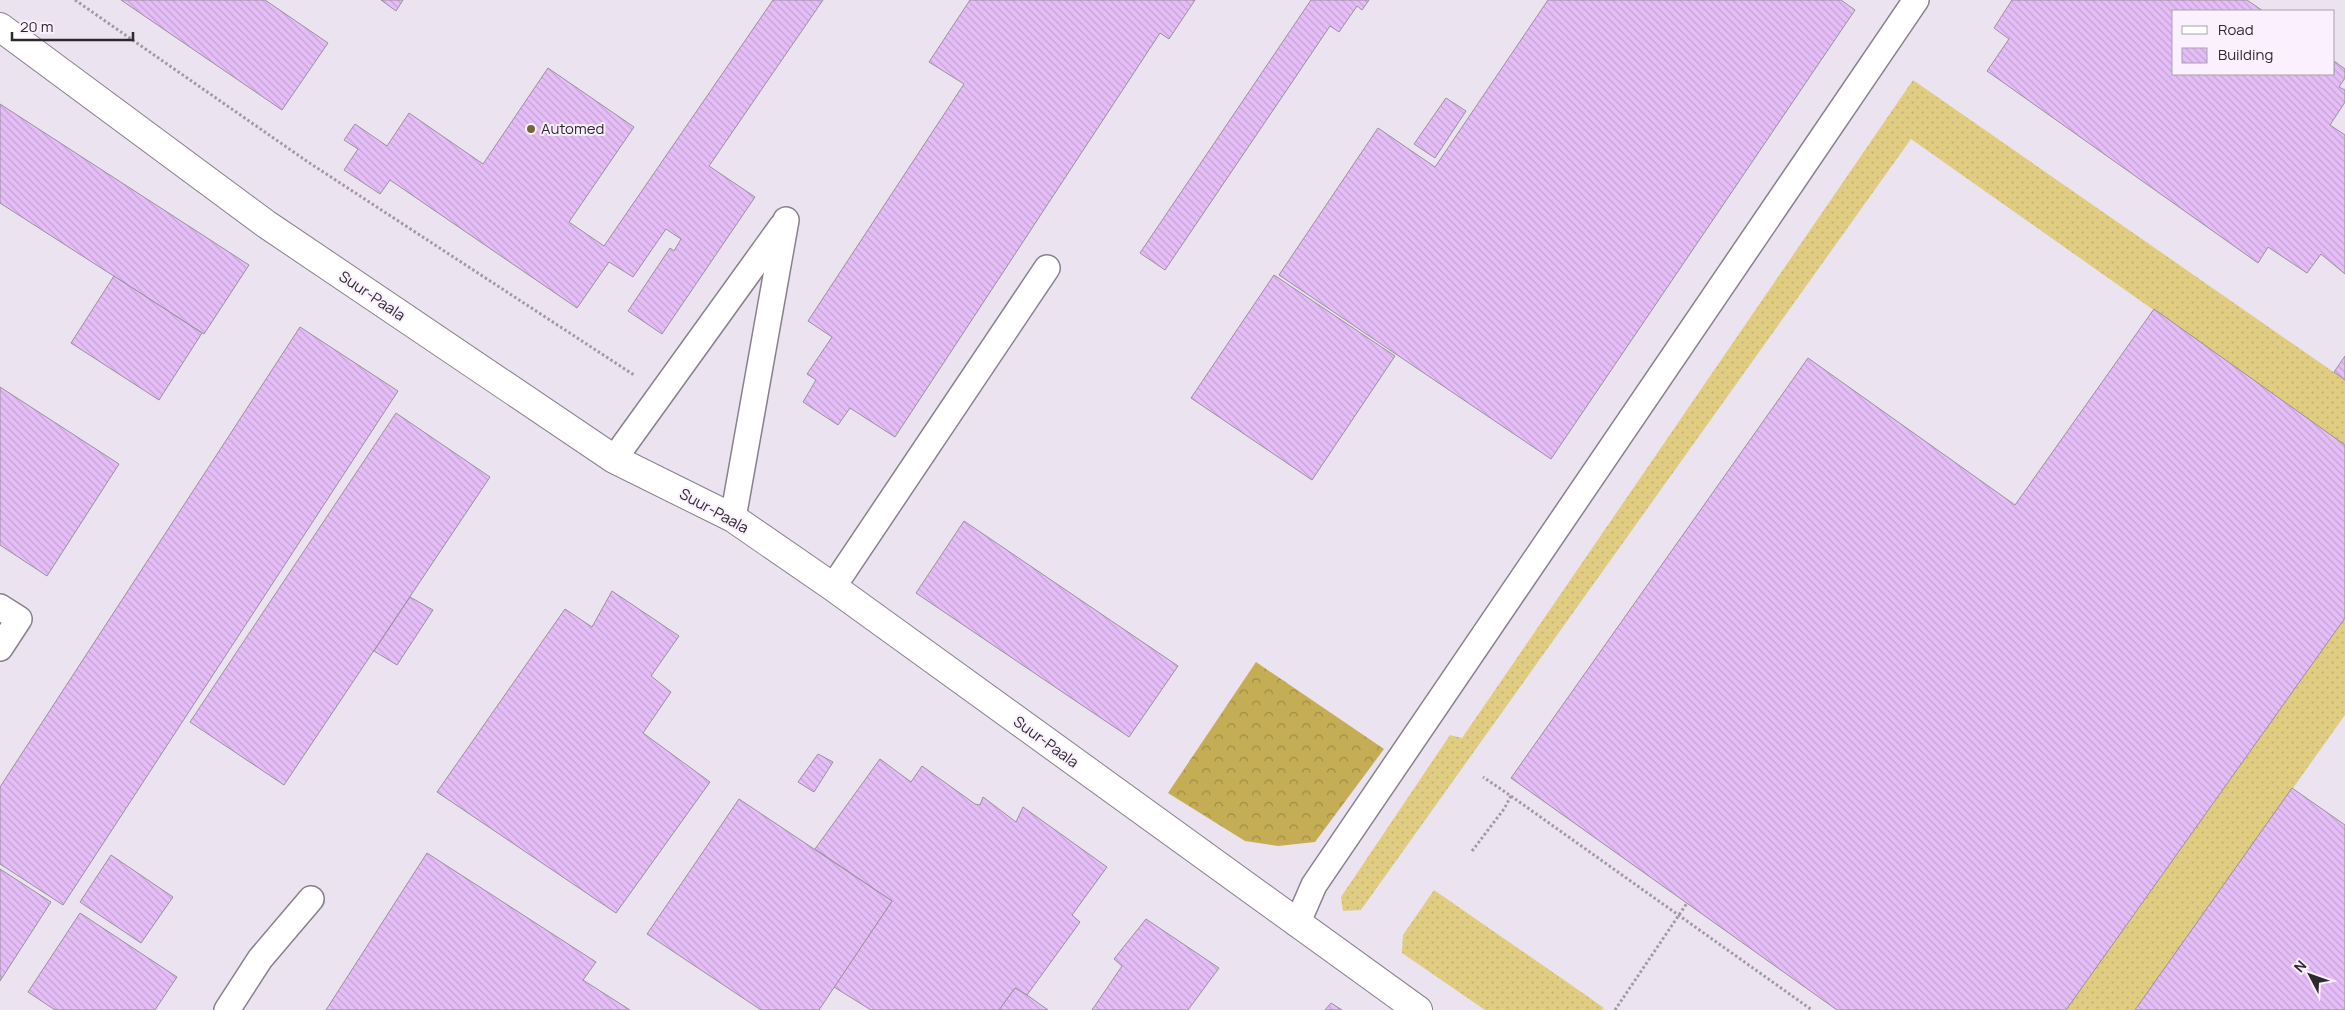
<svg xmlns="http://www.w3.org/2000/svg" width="2345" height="1010" font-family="Manrope,sans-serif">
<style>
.grass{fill:url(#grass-dots)}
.forest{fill:url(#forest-crowns)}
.building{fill:url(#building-back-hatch);stroke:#99909d}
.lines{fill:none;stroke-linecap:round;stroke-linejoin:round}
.lane-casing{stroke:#89808c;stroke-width:28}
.street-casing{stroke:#89808c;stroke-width:30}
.path{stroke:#a09aa4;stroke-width:3;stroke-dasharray:2.5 2.5;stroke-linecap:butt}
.lane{stroke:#fff;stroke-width:25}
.street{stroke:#fff;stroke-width:28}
.poi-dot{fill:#756734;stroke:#faf0fe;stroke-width:2}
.labels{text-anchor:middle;stroke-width:4;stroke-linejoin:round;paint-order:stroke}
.poi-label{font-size:15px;fill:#2d2a2f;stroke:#faf0fe;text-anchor:start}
.street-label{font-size:15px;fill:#2d2a2f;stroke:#faf0fe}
</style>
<defs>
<pattern id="grass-dots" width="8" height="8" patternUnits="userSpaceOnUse" patternTransform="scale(1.25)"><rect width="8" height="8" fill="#e1cd82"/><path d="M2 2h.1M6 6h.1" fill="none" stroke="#c1b071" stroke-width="1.8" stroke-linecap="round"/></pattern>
<pattern id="forest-crowns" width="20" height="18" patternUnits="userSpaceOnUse" patternTransform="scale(1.25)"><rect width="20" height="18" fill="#c4ad54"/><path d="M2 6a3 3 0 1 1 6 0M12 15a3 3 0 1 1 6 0" fill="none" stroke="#a08d46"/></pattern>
<pattern id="building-back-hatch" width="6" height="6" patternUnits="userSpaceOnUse" patternTransform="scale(1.25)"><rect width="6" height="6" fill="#e5bdf7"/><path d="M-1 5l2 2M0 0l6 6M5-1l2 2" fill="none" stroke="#c5a3d4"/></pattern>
</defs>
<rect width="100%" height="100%" fill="#ece3f1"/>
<g class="grass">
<path d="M1913,80l432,300v65l-434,-306 -550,771 -18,1 -2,-14 109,-162 12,3z"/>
<path d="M2345,618v97l-210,295h-69z"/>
<path d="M1434,890l156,108 14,10 -2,2h-117l-83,-57 1,-18z"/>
</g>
<path class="forest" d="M1256,662l128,87 -69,93 -37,4 -33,-5 -77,-48z"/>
<g class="building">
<path d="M121,0h144l63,43 -46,67z"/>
<path d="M381,0h22l-7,11z"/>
<path d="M773,0h50l-114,166 46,31 -93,137 -34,-23 42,-63 4,3 7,-12 -15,-10 -33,48 -24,-15 -32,46 -187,-128 -10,14 -36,-24 14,-21 -14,-9 11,-16 32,22 22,-33 74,51 65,-96 86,59 -65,95 35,24z"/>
<path d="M970,0h225l-26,39 -9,-6 -265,404 -45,-29 -12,17 -35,-23 13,-22 -9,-6 25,-37 -24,-16 156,-237 -35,-22z"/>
<path d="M1311,0h58l-7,10 -5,-4 -18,26 -9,-6 -165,244 -25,-17z"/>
<path d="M1548,0h293l14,10 -304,449 -272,-184 99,-147 57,39z"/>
<path d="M2012,0h235l16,11h-89v63h160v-13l11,8v9l-6,9 6,3v12l-15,23 15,10v139l-24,-20 -14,19 -39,-26 -10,16 -271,-192 22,-32 -15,-11z"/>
<path d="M1446,98l20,13 -31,47 -21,-14z"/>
<path d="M0,104l249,161 -45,69 -204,-131z"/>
<path d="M1274,275l121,81 -83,124 -121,-82z"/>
<path d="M114,276l88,57 -43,67 -88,-57z"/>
<path d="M2154,309l191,136v173l-279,392h-229l-326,-232 297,-420 207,147z"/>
<path d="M300,327l98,64 -335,514 -63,-41v-77z"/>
<path d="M2345,356v24l-11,-8z"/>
<path d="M0,387l119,77 -72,112 -47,-31z"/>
<path d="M396,413l94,64 -206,308 -94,-63z"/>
<path d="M964,521l214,145 -49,71 -213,-144z"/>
<path d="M612,591l67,45 -28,40 20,16 -28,41 67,49 -94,131 -179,-121 128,-183 27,18z"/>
<path d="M410,597l23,13 -36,55 -23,-14z"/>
<path d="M818,754l15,8 -19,30 -16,-10z"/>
<path d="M880,759l31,23 11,-16 53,38 5,1 3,-8 33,25 7,-15 84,60 -35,48 8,7 -53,73 -12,-7 -16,22h-128l-37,-23 58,-86 -77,-52z"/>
<path d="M2292,788l53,37v185h-210z"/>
<path d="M739,799l153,102 -73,109h-58l-114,-76z"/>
<path d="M427,853l169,109 -13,18 47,30h-304z"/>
<path d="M111,855l62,42 -32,46 -61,-41z"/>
<path d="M0,869l51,33 -51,79z"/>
<path d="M80,913l97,64 -22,33h-100l-27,-18z"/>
<path d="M1146,919l73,49 -31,42h-96l30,-44 -8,-7z"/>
<path d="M1015,988l12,7 21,15h-49z"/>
<path d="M1331,1003l11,7h-17z"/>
</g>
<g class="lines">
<g class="lane-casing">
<g id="lane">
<path d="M614,459l168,-233"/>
<path d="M733,518l53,-298"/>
<path d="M833,587l214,-319"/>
<path d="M0,607l19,12 -19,29"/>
<path d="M1297,924l17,-39 602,-885"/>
<path d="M227,1010l33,-51 51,-60"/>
</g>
</g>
<g class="street-casing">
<path id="street" d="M0,27l266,197 348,235 119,59 100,69 585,423"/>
</g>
<g class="path">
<path d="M75,0l233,162 326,213"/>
<path d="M1511,796l301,214"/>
<path d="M1472,851l32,-42 7,-13 -28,-19"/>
<path d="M1615,1010l72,-107"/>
</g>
<use href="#lane" class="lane"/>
<use href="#street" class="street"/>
</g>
<circle class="poi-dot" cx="531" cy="129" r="5"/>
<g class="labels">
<g class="poi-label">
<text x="541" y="134">Automed</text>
</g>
<g class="street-label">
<text transform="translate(372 296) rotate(34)" y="5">Suur-Paala</text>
<text transform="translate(714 511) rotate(29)" y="5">Suur-Paala</text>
<text transform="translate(1046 742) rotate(36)" y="5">Suur-Paala</text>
</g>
</g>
<rect x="2172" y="10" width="162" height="65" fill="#faf0fe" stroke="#a8a1ab"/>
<rect x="2182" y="26" width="25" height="8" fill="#ffffff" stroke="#a8a1ab"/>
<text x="2218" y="35" font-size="15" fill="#2d2a2f">Road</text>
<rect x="2182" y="48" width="25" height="15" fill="url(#building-back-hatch)" stroke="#a8a1ab"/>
<text x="2218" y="60" font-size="15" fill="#2d2a2f">Building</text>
<g transform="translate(2310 975) rotate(311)" stroke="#faf0fe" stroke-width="4" paint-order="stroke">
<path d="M0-4L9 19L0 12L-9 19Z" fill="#2d2a2f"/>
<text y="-8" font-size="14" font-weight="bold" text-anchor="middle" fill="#2d2a2f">N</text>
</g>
<path d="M12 32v8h121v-8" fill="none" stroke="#2d2a2f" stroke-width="2.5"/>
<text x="20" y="32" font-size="15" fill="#2d2a2f" stroke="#faf0fe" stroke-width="4" paint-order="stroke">20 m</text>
</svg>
